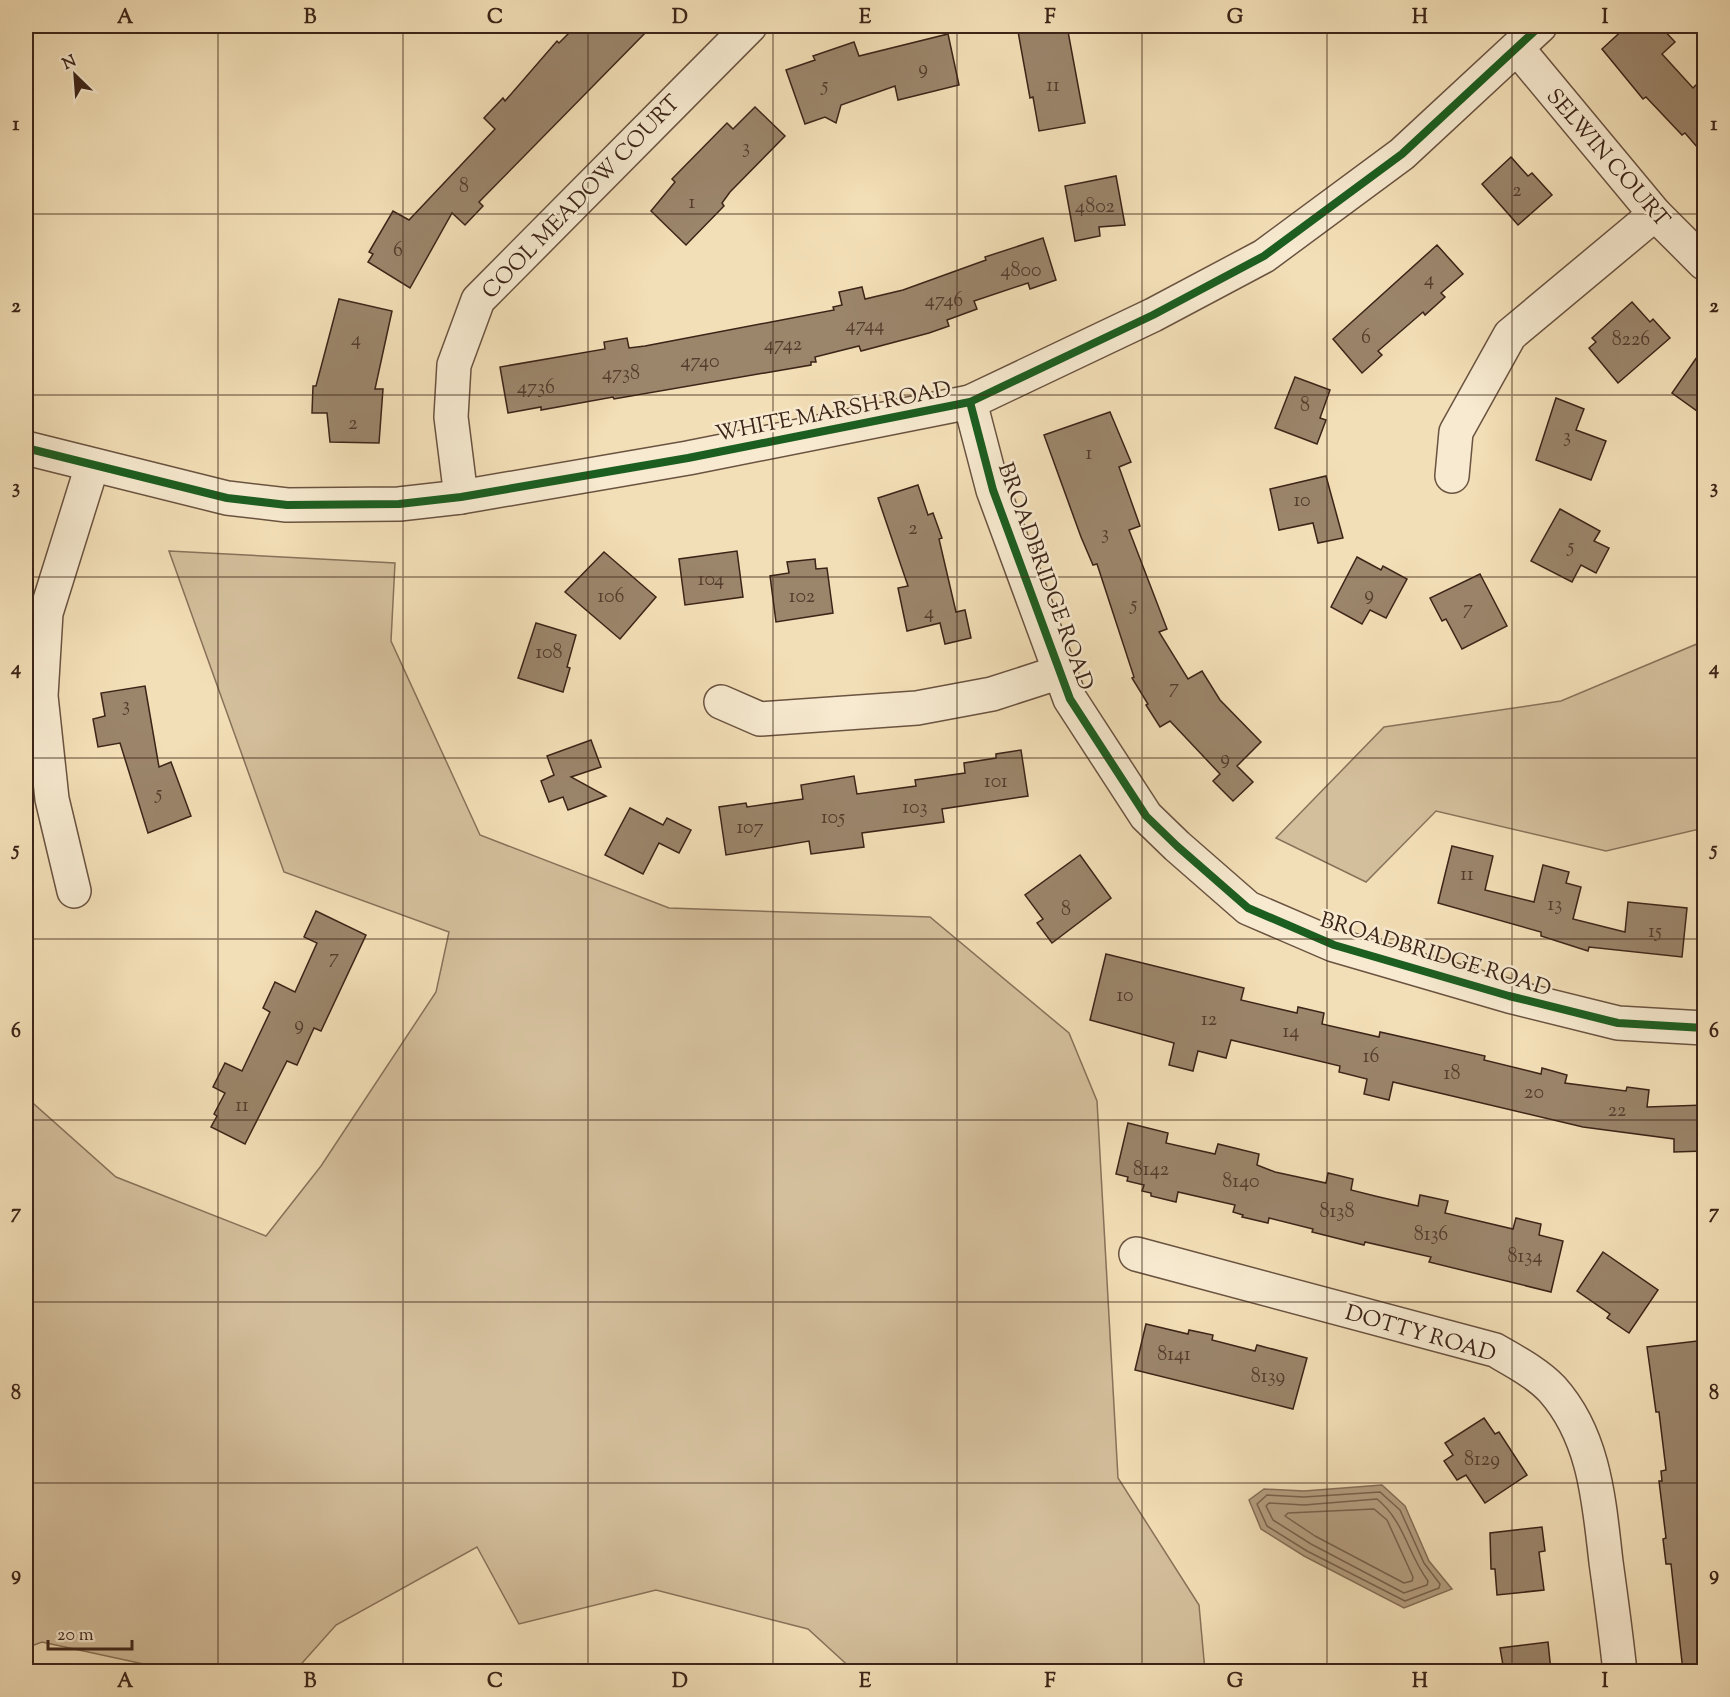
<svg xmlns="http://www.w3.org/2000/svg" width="1730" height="1697" font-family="'Sorts Mill Goudy',serif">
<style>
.green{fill:#d4bf9c;stroke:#88725a;stroke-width:1.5}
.water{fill:#b59f81;stroke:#856e57;stroke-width:1.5}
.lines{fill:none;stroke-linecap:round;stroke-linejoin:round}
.shore{stroke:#78624c;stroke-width:1.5}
.building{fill:#9b856b;stroke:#3c2418;stroke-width:1.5}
.street-casing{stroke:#6a5340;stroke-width:36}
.street{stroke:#f7ead0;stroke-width:33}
.cycleway-casing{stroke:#f7ead0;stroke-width:11}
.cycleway{stroke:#1b5e20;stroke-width:8}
.grid{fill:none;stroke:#3c2418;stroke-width:1.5;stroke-opacity:0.55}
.labels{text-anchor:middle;stroke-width:5;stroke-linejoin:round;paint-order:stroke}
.number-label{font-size:20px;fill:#543c2d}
.street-label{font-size:22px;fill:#3c2418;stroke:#f7ead0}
.neatline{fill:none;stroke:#3c2418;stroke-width:2}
.grid-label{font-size:20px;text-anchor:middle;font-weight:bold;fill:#3c2418}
</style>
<rect width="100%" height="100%" fill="#f3dfb7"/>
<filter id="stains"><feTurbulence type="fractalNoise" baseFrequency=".00333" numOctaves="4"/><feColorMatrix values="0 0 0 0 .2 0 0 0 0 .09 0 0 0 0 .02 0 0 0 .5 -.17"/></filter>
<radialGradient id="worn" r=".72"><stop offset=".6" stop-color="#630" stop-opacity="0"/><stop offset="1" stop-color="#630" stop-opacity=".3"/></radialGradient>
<g class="green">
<path d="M169,551l226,12 -4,78 89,194 189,73 261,9 139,116 28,68 21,377 81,127 6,66h-351l-46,-42 -152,-39 -137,34 -42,-77 -141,78 -41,46h-119l-134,-29 -16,6v-551l90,80 150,59 55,-70 115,-174 13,-60 -165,-60z"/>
<path d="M1704,641v187l-98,23 -170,-40 -70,71 -90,-44 108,-111 177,-26z"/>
</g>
<path class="water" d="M1382,1485l23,21 24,55 23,28 -48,19 -100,-52 -43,-27 -12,-29 15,-11 40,2z"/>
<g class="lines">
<g class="shore">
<path d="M1380,1492l20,18 24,53 16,21 -1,4 -34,13 -98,-50 -40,-25 -10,-22 10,-9 37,2z"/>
<path d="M1377,1499c28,23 30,54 51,82l-1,4 -23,8 -93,-49 -38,-24 -7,-14 3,-3 35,2z"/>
<path d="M1374,1509l13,11 26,57 -1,4 -8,2 -89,-47 -30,-20 3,-3z"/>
</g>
</g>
<g class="building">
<path d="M576,26h76l-173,176 4,4 -18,19 -13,-12 -42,75 -42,-26 5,-8 -4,-2 24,-41 16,9 86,-91 -11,-11 19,-20 2,3 52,-60 2,2z"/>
<path d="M1017,26h50l18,97 -46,8 -6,-34 -3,1z"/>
<path d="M1627,26h33l15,16 -13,12 31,34 11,-11v78l-19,-22 -3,2 -36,-38 -3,2 -41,-50z"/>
<path d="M948,34l11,51 -61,15 -3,-14 -54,19 -5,18 -11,-6 -20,7 -19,-54 29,-10 -2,-4 41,-14 5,14z"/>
<path d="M755,107l30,29 -55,56 -8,11 2,3 -38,39 -35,-34 24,-29 -3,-3 55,-56 6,6z"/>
<path d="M1511,157l17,19 4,-3 20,22 -34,30 -36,-41z"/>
<path d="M1116,176l9,49 -26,2 1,9 -25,5 -10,-55z"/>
<path d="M1043,238l13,42 -26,9 -2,-6 -54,18 3,8 -30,11 2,6 -20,7 -68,18 -2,-5 -44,11 1,5h-5v3l-197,34 -1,-2 -72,13v-3l-33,6 -8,-46 105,-18 -1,-7 23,-4 2,10 16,-2 189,-36 -1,-3 9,-2 -3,-13 23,-5 3,12 38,-9 83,-30 -1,-3z"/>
<path d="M1437,245l26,29 -22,19 4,4 -20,18 -2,-3 -45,39 4,4 -20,18 -29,-34z"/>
<path d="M339,299l53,12 -17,78h8l-4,54 -49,-1 -3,-29h-15l1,-27h3z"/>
<path d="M1632,302l18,20 3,-3 17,19 -52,45 -29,-35 7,-6 -4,-4z"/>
<path d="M1704,347v69l-32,-23z"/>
<path d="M1295,377l35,13 -10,28 6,2 -9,24 -42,-16z"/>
<path d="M1556,398l28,11 -8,21 30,11 -15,39 -55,-20z"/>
<path d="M1110,412l21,50 -12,5 21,59 -11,4 38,99 -8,3 29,47 14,-8 18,29 41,42 -24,24 16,16 -20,19 -20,-20 7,-7 -50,-53 -10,6 -14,-22 2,-1 -16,-26 2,-1 -37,-113 -4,1 -12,-28 -37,-102z"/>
<path d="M1326,476l17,62 -25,5 -5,-20 -34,7 -9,-41z"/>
<path d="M918,485l10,30 5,-2 9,25 -3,1 17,73 9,-2 6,28 -26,6 -5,-21 -33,8 -9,-43 10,-2 -30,-88z"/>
<path d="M1560,509l40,22 -6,10 15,7 -13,25 -15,-8 -9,17 -41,-21z"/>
<path d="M737,551l6,46 -58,8 -6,-46z"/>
<path d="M604,552l52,45 -36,42 -55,-47z"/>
<path d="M1357,557l24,13 2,-4 24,13 -21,39 -16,-8 -8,14 -31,-17z"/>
<path d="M815,559l1,10 11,-1 6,45 -57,9 -6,-46 19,-3 -2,-11z"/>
<path d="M1480,574l27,52 -45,23 -16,-30 -4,2 -12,-23z"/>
<path d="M536,623l40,12 -9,32 3,1 -7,24 -45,-14z"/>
<path d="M145,686l14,81 12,-5 20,54 -43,17 -28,-90 -22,4 -5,-28 12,-3 -4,-23z"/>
<path d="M591,740l10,27 -30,10 35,19 -38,14 -5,-13 -14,5 -8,-21 13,-6 -7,-19z"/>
<path d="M1021,750l7,46 -86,13 2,13 -82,11 2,14 -53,7 -2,-13 -83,14 -7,-48 27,-4 1,4 56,-8 -2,-14 53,-9 3,18 59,-8 -1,-6 50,-7 -1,-10 32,-5v-4z"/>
<path d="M630,808l33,17 4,-7 24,12 -12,23 -20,-10 -16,31 -38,-19z"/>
<path d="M1452,846l41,10 -8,34 49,12 9,-37 26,7 -3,11 15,4 -8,32 52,13 3,-30 59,6 -5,49 -93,-10 -1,4 -47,-15v-4l-103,-29z"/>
<path d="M1080,855l31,43 -59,45 -15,-20 6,-4 -18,-24z"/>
<path d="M316,911l50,24 -45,96 -7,-3 -17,37 -10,-4 -42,83 -34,-17 6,-11 -3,-2 11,-21 -12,-6 12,-24 17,8 28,-59 -7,-4 12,-26 20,10 22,-49 -13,-6z"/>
<path d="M1106,954l138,34 -3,12 56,13 1,-6 26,6 -2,11 57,13 1,-5 49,11 56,13 -1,4 57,14 1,-6 25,7 -2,8 61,8 1,-4 22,3 -2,17 57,-2v46l-30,1v-13l-91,-12 -190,-45 -4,18 -25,-6 3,-15 -28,-7 1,-6 -109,-26 -5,18 -28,-7 -5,20 -24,-6 5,-22 -84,-23z"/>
<path d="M1128,1123l40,10 -2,10 49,11 3,-10 41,10 -2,11 18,7 51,11 2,-10 25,6 -2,11 24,6 43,10 2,-11 28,6 -3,12 68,16 3,-11 25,6 -2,11 24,6 -12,51 -122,-30 2,-5 -66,-15 -1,3 -52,-13 1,-3 -44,-11 -1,5 -26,-6 1,-2 -10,-3 2,-7 -57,-13 -2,10 -25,-6v-3l-9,-2 2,-6 -17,-4 1,-4 -12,-3z"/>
<path d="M1603,1252l55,38 -29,43 -22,-15 3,-4 -33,-23z"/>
<path d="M1146,1324l42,10 1,-4 24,5 -1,5 43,11 2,-6 50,13 -14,51 -158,-39z"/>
<path d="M1697,1341l3,26h4v304h-21l-12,-107h-5l-3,-25 3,-1 -7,-57h3l-1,-10 5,-1 -7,-58h-3l-9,-65z"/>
<path d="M1484,1418l11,16 4,-2 28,43 -42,28 -19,-28 -9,5 -13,-19 9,-6 -8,-12z"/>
<path d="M1542,1527l3,24 -6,1 5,38 -47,5 -2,-26h-4l-1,-36z"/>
<path d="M1548,1642l3,29h-47l-4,-23z"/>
</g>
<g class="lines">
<g class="street-casing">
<g id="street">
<path d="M1517,48l138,166 49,49"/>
<path d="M970,402l23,88 77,209 76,117 31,30 71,62 86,37 175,51 109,27 86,5"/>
<path d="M26,448l201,50 60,7 112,-1 62,-7 227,-39 282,-56 183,-87 111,-59 138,-102 138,-128"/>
<path d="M1452,476l4,-44 54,-97 145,-121"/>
<path d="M461,497l-10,-80 3,-52 24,-65 272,-274"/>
<path d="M721,702l39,17 157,-11 75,-14 68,-22"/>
<path d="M74,891l-22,-92 -11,-103 5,-83 46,-147"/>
<path d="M1136,1254l359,96c19,11 42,23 57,39 43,48 47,113 54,173 5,36 10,73 14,110"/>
</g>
</g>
<use href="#street" class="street"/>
<g class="cycleway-casing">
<g id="cycleway">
<path d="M970,402l23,88 77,209 76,117 31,30 71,62 86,37 175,51 109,27 86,5"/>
<path d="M26,448l201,50 60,7 112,-1 62,-7 227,-39 282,-56 183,-87 111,-59 138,-102 138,-128"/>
</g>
</g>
<use href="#cycleway" class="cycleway"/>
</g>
<path class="grid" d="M218,26v1646M403,26v1646M588,26v1646M773,26v1646M957,26v1646M1142,26v1646M1327,26v1646M1512,26v1646M26,214h1678M26,395h1678M26,577h1678M26,758h1678M26,939h1678M26,1120h1678M26,1302h1678M26,1483h1678"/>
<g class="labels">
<g class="number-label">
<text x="923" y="74">9</text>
<text x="825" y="91">5</text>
<text x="1053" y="91">11</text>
<text x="746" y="153">3</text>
<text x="464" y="192">8</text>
<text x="1517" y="196">2</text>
<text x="692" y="208">1</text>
<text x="1095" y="212">4802</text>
<text x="398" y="256">6</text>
<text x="1021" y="276">4800</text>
<text x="1429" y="285">4</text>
<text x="944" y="306">4746</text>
<text x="865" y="331">4744</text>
<text x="1366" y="343">6</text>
<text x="356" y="345">4</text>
<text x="1631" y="345">8226</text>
<text x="783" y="350">4742</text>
<text x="700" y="367">4740</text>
<text x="621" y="379">4738</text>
<text x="536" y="393">4736</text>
<text x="1305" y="411">8</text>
<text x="353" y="429">2</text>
<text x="1567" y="442">3</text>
<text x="1089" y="459">1</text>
<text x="1302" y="506">10</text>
<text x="913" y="534">2</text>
<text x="1105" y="539">3</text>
<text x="1571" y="552">5</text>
<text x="711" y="585">104</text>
<text x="1369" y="600">9</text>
<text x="611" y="602">106</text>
<text x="802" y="602">102</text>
<text x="1134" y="610">5</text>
<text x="1468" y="614">7</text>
<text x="929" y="618">4</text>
<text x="549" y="658">108</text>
<text x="1174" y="693">7</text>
<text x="126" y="711">3</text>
<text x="1225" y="764">9</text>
<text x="996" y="787">101</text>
<text x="159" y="799">5</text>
<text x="915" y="813">103</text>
<text x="833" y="823">105</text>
<text x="750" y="833">107</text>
<text x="1467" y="880">11</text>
<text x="1555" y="910">13</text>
<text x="1066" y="915">8</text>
<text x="1655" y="937">15</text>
<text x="334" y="963">7</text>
<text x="1125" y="1001">10</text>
<text x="1209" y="1025">12</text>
<text x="299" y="1030">9</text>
<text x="1291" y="1037">14</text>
<text x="1371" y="1062">16</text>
<text x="1452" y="1079">18</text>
<text x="1534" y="1098">20</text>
<text x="242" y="1111">11</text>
<text x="1617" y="1116">22</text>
<text x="1151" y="1175">8142</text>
<text x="1241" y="1187">8140</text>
<text x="1337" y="1217">8138</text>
<text x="1431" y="1240">8136</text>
<text x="1525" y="1262">8134</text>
<text x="1174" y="1360">8141</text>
<text x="1268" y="1382">8139</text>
<text x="1482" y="1465">8129</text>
</g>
<g class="street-label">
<text transform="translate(1609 157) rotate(49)" y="8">SELWIN COURT</text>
<text transform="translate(580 196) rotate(-46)" y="8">COOL MEADOW COURT</text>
<text transform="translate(833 410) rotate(-11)" y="8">WHITE MARSH ROAD</text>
<text transform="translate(1047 576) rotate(70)" y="8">BROADBRIDGE ROAD</text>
<text transform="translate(1436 953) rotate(17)" y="8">BROADBRIDGE ROAD</text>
<text transform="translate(1421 1332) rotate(16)" y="8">DOTTY ROAD</text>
</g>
</g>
<rect width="1730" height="1697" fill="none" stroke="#f3dfb7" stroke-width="66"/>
<g transform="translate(75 75) rotate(335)" stroke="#f7ead0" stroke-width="4.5" paint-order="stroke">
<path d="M0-4.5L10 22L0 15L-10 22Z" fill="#3c2418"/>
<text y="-9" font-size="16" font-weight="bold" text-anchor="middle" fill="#3c2418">N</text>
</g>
<path d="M48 1640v9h84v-9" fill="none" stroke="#3c2418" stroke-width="3"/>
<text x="57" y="1640" font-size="18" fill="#3c2418" stroke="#f7ead0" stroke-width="4.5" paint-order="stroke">20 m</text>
<rect x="33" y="33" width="1664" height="1631" class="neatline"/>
<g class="grid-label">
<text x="125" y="23">A</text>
<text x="310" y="23">B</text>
<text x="495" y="23">C</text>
<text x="680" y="23">D</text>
<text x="865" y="23">E</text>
<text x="1050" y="23">F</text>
<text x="1235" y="23">G</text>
<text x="1420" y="23">H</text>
<text x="1605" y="23">I</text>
<text x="16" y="130">1</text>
<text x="1714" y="130">1</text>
<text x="16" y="312">2</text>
<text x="1714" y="312">2</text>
<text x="16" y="493">3</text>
<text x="1714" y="493">3</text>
<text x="16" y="674">4</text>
<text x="1714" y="674">4</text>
<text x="16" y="855">5</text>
<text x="1714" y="855">5</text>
<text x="16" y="1037">6</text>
<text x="1714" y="1037">6</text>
<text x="16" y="1218">7</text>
<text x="1714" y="1218">7</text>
<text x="16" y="1399">8</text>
<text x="1714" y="1399">8</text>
<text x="16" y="1580">9</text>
<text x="1714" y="1580">9</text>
<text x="125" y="1687">A</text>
<text x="310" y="1687">B</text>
<text x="495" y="1687">C</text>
<text x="680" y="1687">D</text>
<text x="865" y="1687">E</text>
<text x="1050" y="1687">F</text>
<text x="1235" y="1687">G</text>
<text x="1420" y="1687">H</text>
<text x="1605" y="1687">I</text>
</g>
<rect width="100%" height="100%" filter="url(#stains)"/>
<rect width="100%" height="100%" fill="url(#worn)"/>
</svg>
